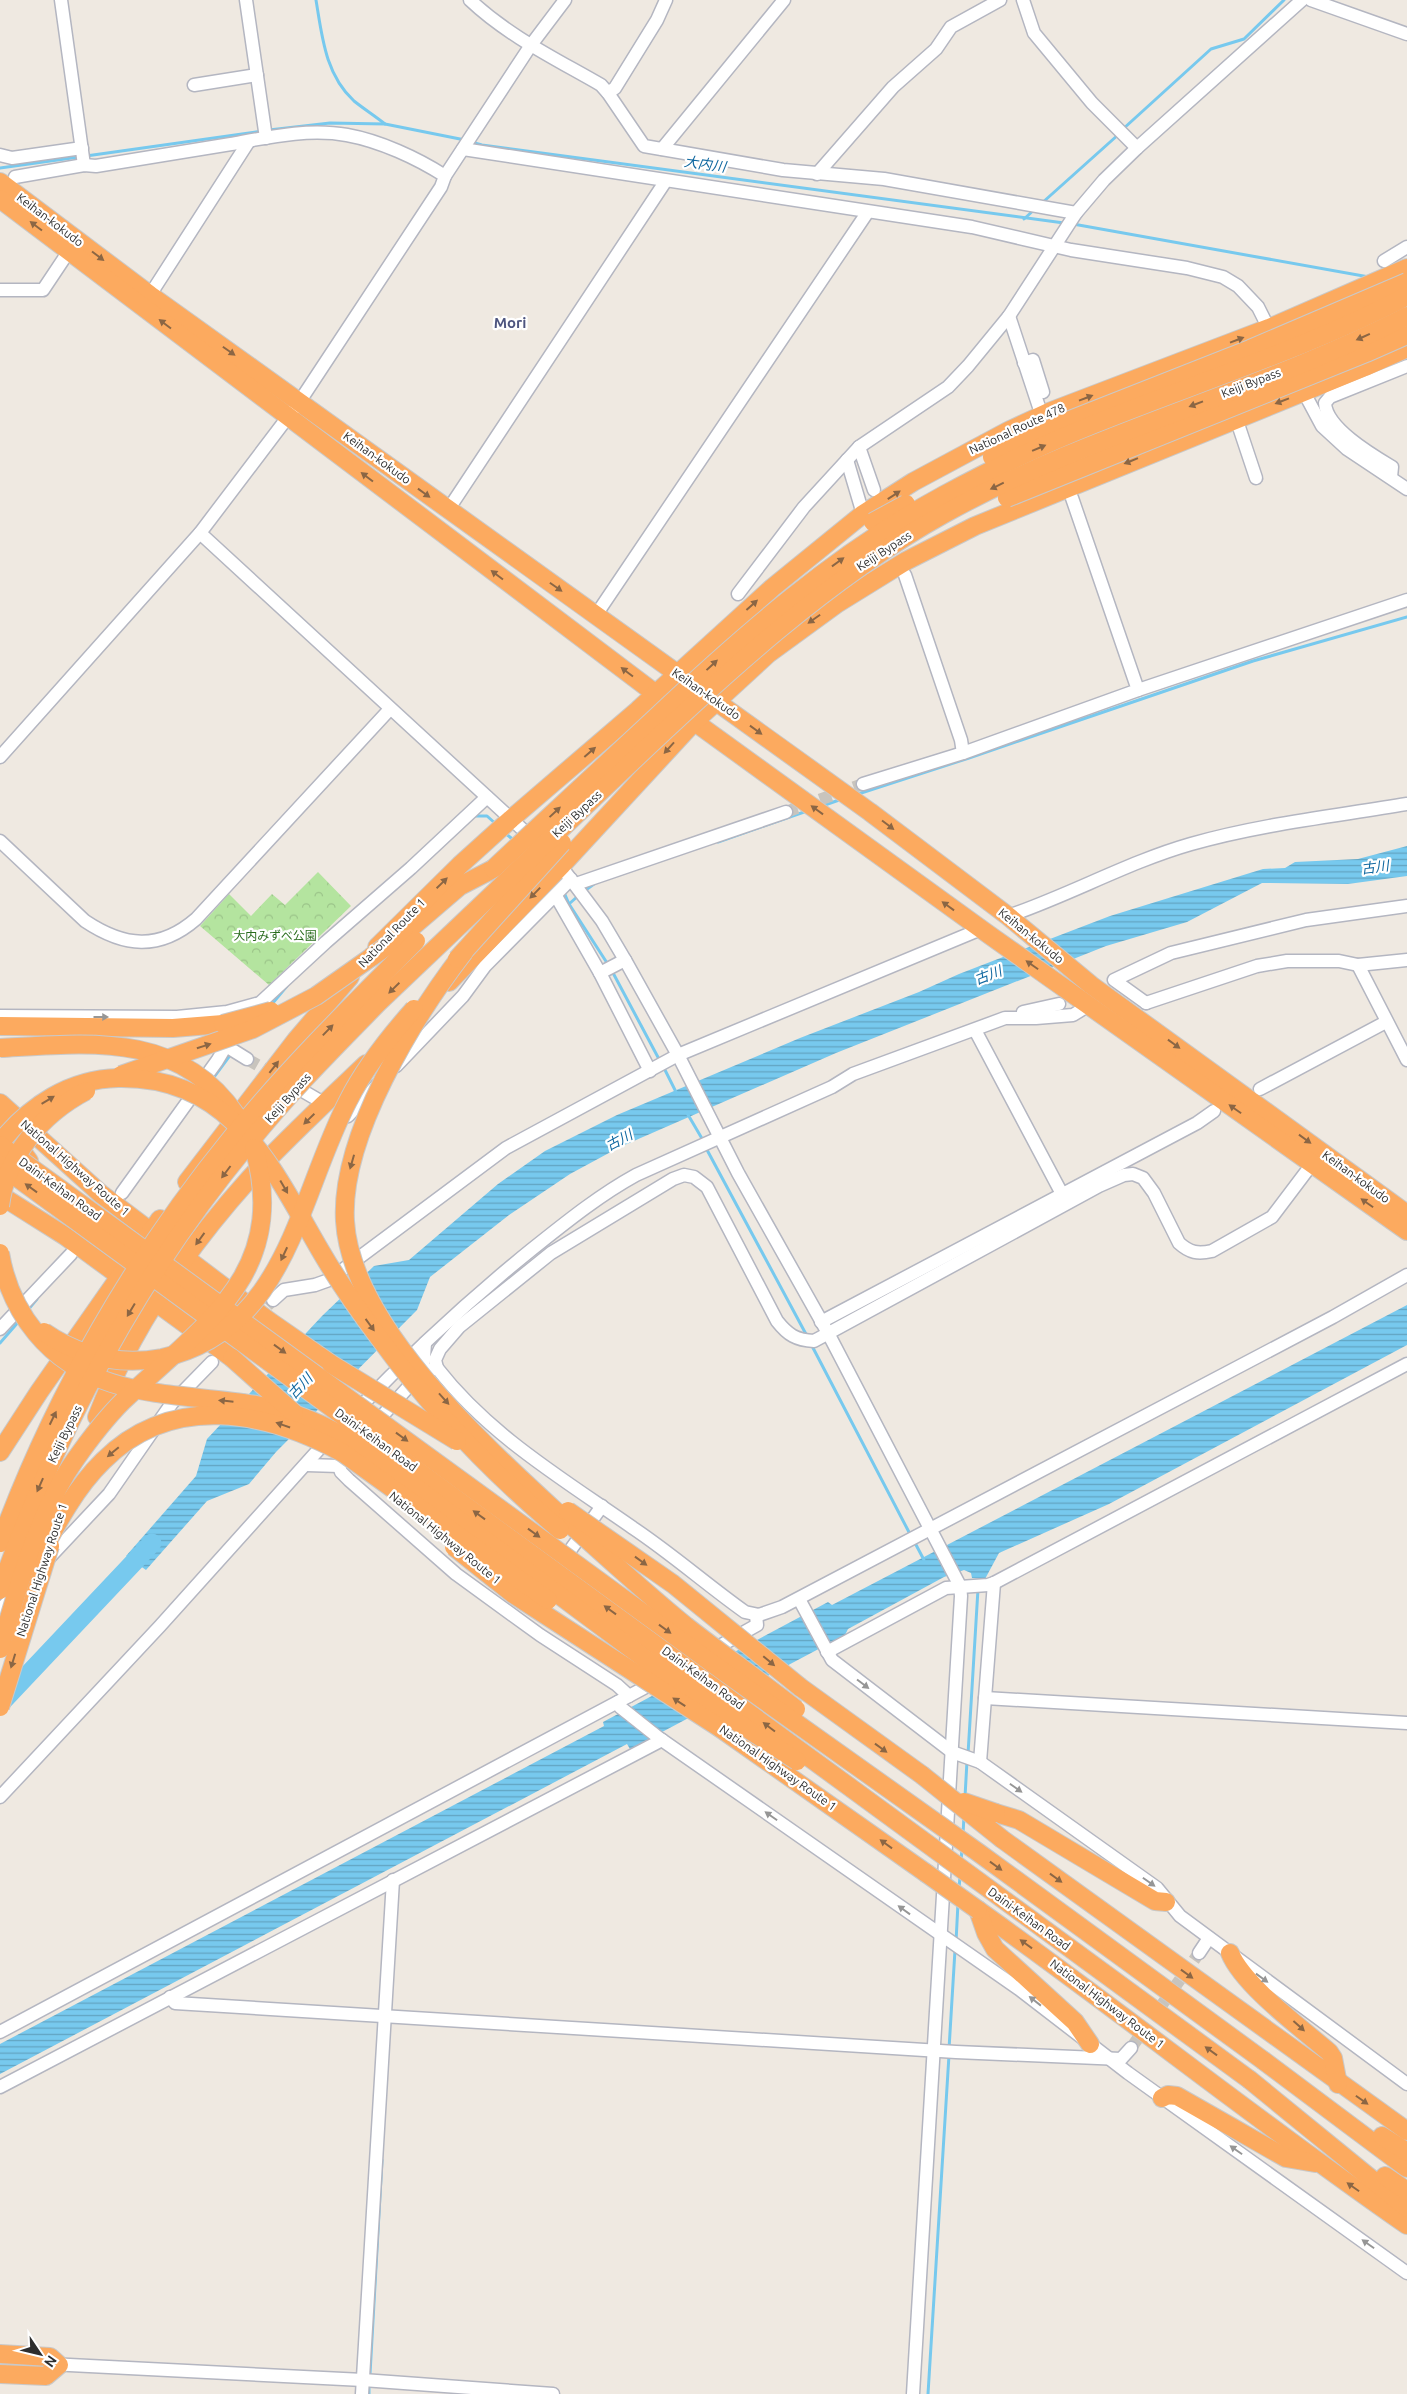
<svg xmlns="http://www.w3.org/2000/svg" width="1407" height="2394" font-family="Ubuntu,'Noto Sans JP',sans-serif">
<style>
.park{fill:url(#park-crowns)}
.water{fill:url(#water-rules)}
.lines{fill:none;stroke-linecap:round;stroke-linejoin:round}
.stream{stroke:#77c9ee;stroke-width:3}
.river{stroke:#77c9ee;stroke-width:19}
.minor-tunnel{stroke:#c8c4bd;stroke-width:12;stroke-dasharray:12 6;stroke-linecap:butt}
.minor-casing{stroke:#b4b6c1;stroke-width:15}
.highway-casing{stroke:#c9c9c9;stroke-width:20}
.minor{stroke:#fff;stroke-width:12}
.highway{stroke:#fcaa5f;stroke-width:18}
.highway-bridge-casing{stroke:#c9c9c9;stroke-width:20;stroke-linecap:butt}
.highway-bridge{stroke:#fcaa5f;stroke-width:18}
.oneway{fill:#8b6644}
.oneway2{fill:#969696}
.labels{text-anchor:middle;stroke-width:4.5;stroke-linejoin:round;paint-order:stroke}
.street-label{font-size:12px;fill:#2e2e2e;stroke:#fff}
.park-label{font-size:12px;fill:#2a6c1d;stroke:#fff}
.water-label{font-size:14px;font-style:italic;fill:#1068a0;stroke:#fff}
.quarter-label{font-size:15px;font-weight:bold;fill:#4e557f;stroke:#fff}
</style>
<defs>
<pattern id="park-crowns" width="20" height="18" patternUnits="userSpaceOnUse" patternTransform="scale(1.25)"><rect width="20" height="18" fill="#b4e49f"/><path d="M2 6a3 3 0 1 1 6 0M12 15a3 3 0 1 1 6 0" fill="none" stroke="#9bc489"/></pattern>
<pattern id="water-rules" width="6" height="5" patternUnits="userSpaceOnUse" patternTransform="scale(1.25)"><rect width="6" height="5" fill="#77c9ee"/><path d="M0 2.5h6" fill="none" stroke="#62a4c1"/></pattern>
</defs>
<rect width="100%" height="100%" fill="#efe9e1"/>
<path class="park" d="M318,872l33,34 -82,79 -69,-59 29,-32 22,22 21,-22 13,11z"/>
<g class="water">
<path d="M1407,846v30l-59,8 -86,-1 -75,39 -81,24 -270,107 -216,94 -50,27 -61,41 -79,62 -13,33 -141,142 -27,32 -42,17 -61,69 -20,-14 70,-80 11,-37 115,-123 52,-50 35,-6 89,-76 47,-33 72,-36 183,-77 119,-46 40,-18 151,-58 153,-47 22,-1 10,-6 63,-3z"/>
<path d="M1407,1305v40l-298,159 -110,49 -14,26 -13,-1 -1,-5 -7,-3 -20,7 -96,52 -3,6 -215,114 -3,-5 -627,330v-30l604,-318 -1,-4 225,-120 4,3z"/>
</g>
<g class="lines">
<g class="stream">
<path d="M316,0c6,36 9,74 38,101 10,8 21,15 31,23"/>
<path d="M1123,129l88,-80 33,-10 40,-39"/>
<path d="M269,130l61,-7 55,1 80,16"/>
<path d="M471,142l11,3 582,78"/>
<path d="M86,156l177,-25"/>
<path d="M0,168l79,-11"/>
<path d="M1042,203l77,-69"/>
<path d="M1024,219l11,-10"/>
<path d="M1073,224l296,53"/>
<path d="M855,795l114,-37 284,-97 154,-44"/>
<path d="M822,806l20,-7"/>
<path d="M474,816h13l10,9"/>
<path d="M505,833l11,9"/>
<path d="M718,842l89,-31"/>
<path d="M563,890l6,14 40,62"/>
<path d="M583,892l11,-8"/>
<path d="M569,904l9,-8"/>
<path d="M612,971l48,90"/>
<path d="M272,1004l15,-18"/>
<path d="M663,1066l14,28"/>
<path d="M211,1081l20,-27"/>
<path d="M687,1113l17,29"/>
<path d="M706,1148l101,188"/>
<path d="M27,1311l10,-12"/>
<path d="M0,1343l20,-23"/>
<path d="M811,1344l100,192"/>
<path d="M914,1541l10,19"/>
<path d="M968,1754l10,-165"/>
<path d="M965,1797l2,-36"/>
<path d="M963,1834l1,-18"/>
<path d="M961,1862l1,-14"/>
<path d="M959,1889l1,-13"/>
<path d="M956,1942l2,-39"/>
<path d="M949,2049l6,-99"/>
<path d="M370,2374l12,-214"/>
<path d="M369,2394v-7"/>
<path d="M928,2394l21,-339"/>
</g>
<path class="river" d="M0,1704l152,-161"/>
<g class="minor-tunnel">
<path d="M786,812l77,-28"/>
<path d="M247,1059l30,17"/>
<path d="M217,1357l56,-57"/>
<path d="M1131,2048l68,-95"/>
</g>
<g class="minor-casing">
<g id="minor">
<path d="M61,0l23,165"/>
<path d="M246,0l20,138"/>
<path d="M470,0c38,36 86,59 131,85l7,8 36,53 139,24 101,9 192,34"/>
<path d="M1023,0l11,33 58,70 45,45"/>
<path d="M1311,0l96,34"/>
<path d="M194,85l63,-10"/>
<path d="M608,93l7,-5 42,-68 9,-20"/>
<path d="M463,149l509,78 99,23 116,18 36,9 15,9 20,21 14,28"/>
<path d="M662,149l122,-149"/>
<path d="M0,155l12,3 70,-10"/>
<path d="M817,174l76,-87 43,-38 15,-22 49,-27"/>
<path d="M445,176l86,-131 34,-45"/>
<path d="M1384,261l23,-14"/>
<path d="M0,290h43l26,-39"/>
<path d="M150,295l99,-154"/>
<path d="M1009,316l30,91"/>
<path d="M1024,363l9,-3 10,32"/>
<path d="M1300,385l22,41 25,23 60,40"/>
<path d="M1236,418l20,60"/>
<path d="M859,447l15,43"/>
<path d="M847,460l16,54"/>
<path d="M1391,477l1,-10c-20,-12 -66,-39 -67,-64l5,-6 77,-31"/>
<path d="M448,510l217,-328"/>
<path d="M200,533l335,308"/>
<path d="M905,575l56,165 2,13"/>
<path d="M738,594l66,-87 55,-60 89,-60 20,-21 41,-50 67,-103 28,-33 33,-32 165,-148"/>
<path d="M596,615l271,-402"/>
<path d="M1138,690l269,-90"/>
<path d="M0,757l200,-224 100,-132 141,-214 4,-11c-28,-18 -65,-35 -98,-41 -38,-7 -78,2 -116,9 -45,7 -90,15 -135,22l-12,-1 -69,12"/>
<path d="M863,784l100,-31 175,-63 -66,-192"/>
<path d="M0,841l85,80c39,26 74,30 111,-2l194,-210"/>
<path d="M557,861l45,60 23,39 53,95 60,118 90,160 132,253 1,10 -48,798"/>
<path d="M576,884l210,-72"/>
<path d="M556,896l44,77 50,98"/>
<path d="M1008,916c62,-21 120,-54 183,-72 70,-20 145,-28 216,-40"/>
<path d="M1358,965l49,95"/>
<path d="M600,973l25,-13"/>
<path d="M1146,1003l-32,-23 57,-27 135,-33 101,-14"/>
<path d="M1146,1003l111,-37 30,-5h52l19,4 49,-5"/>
<path d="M1023,1012l36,-8"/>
<path d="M0,1016l177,1 50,-5 33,-9 66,-61 85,-74 76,-71"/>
<path d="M975,1030l87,164"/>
<path d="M226,1046l21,13"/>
<path d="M396,1066l67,-70 22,-30 86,-87"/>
<path d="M296,1087l24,14"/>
<path d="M1260,1089l126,-67"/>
<path d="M343,1113l5,3 29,-31"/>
<path d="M122,1193l95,-132 9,-15 4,-14"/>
<path d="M273,1300l11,-10 31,-5 14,-5 177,-132 172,-93 303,-126"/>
<path d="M821,1322l376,-199 17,-12"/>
<path d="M0,1329l71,-75"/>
<path d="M437,1368l-2,-8 5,-11 19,-22 92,-74 122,-74 11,-4 10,2 13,10 70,134c11,14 19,19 37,20l285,-155 25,-11 9,-1 10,4 11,15 25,50c11,10 19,11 33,8l60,-34 40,-53"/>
<path d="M423,1372l2,-29"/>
<path d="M354,1413c56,-58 114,-112 177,-163 34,-27 67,-54 105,-75l196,-88 21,-13 152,-56h31l37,-3 16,-10"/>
<path d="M373,1426l48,-53 16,-5c53,68 126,111 196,160 39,26 74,57 112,84l14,3 23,-8 551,-290 74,-42"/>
<path d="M351,1450l-12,16 2,6 8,8 107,94 84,61 77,50 12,11"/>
<path d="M307,1465l32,1"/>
<path d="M561,1563l41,-57"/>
<path d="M799,1599l33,61 120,92 28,10 177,126 23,28 227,168"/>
<path d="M0,1610l109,-116 63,-91 40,-41"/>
<path d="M709,1652l48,-27 -1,-10"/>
<path d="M827,1652l119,-64 42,-3 6,-2 413,-219"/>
<path d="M985,1698l422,25"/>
<path d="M618,1702l2,5 39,31 360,251 109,84 279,200"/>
<path d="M980,1762l14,-179"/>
<path d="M0,1797l160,-171 169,-188"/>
<path d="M1199,1953l10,-15"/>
<path d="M170,1997l5,6 781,49 165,7 10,-11"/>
<path d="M0,2032l657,-351"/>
<path d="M0,2087l662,-347"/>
<path d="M50,2364l313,16 190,14"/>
<path d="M362,2394l31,-514"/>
</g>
</g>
<g class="highway-casing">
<g id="highway">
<path d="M0,182l150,113 720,517 138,104 83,69 316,229"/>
<path d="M0,199l656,495 332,240 419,297"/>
<path d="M404,934l56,-48 33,-17"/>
<path d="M377,947l83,-82 51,-46 127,-109 134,-122 91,-74 50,-32 95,-51 41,-19 220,-84 138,-60"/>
<path d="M449,982l113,-117 132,-143 74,-68 70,-51 68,-42 69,-35 390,-159 42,-19"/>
<path d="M0,1026l173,2 50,-4"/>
<path d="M0,1103l101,91 168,127 62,43"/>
<path d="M0,1121l29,40"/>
<path d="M187,1182l109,-142 54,-63"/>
<path d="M0,1195l65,41 167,122"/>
<path d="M97,1417c34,-88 90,-169 153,-239 37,-40 77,-77 116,-114"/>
<path d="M0,1452l39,-60 121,-173"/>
<path d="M800,1687l122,88"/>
<path d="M720,1728l206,145"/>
<path d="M996,1813l23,7 136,81 11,1"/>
<path d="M1002,1839l405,292"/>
<path d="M978,1910c145,103 283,214 429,315"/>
<path d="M978,1910l8,23 9,16 80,73 15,22"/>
<path d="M1230,1953c13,32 71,75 99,99l4,6 5,26"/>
<path d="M1264,2061l143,107"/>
<path d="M1250,2080l157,128"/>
<path d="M1162,2098l6,-3 9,1 109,62 29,5"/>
<path d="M1382,2136l25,16"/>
<path d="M1385,2176l22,15"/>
<path d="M0,2354l50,3 9,8 -13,11 -46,-2"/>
</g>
</g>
<use href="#minor" class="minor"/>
<use href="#highway" class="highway"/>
<g class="highway-bridge-casing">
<g id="highway-bridge">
<path d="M992,457l65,-32 193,-76 157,-67"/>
<path d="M1007,498l359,-145 41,-18"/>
<path d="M873,522l33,-18"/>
<path d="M493,869c54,-50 107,-100 161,-150 89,-84 181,-165 290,-224 48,-26 98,-50 148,-70 106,-43 214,-76 315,-129"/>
<path d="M464,952c-50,65 -124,184 -119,269 6,105 142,227 216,295 41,37 82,75 125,110 36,28 74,55 110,83"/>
<path d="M371,957l33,-23"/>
<path d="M457,959l105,-116"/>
<path d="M223,1024l48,-13"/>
<path d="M0,1048c88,-5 179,-17 236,67"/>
<path d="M121,1075l132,-46 63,-33 64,-45"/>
<path d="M0,1143c29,-37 70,-64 118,-65 114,-2 153,88 202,172 18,31 38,60 60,89 52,71 112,134 180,191"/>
<path d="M0,1145l727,529 252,179 285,208"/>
<path d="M0,1165l1250,915"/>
<path d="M0,1206c6,-50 42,-92 86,-115"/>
<path d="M0,1253c5,30 17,57 36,80 70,85 183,49 274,87 33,13 63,36 92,57 30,23 60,45 90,68 61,45 121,91 182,135 40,28 82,54 123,81"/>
<path d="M44,1332c35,24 75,34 118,26 125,-27 136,-161 186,-257 17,-34 41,-64 66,-92"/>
<path d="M232,1358l62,55"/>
<path d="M331,1364l126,77"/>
<path d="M568,1511l105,73 127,103"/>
<path d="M0,1543c54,-147 134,-286 233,-407 56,-69 120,-132 183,-195"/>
<path d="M454,1547l59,47 207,134"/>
<path d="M40,1556c17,-33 36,-69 63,-95 69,-69 163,-50 240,-8l205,147"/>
<path d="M0,1590c57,-161 139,-314 248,-446 40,-50 85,-95 130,-141 80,-77 161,-153 242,-230 101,-95 202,-191 324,-259 147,-82 313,-121 463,-198"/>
<path d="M0,1649c17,-59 39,-138 75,-189 14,-20 30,-41 48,-59 79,-75 167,-127 131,-253"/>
<path d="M0,1707l50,-161"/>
<path d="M922,1775l80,64"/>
<path d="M964,1802l32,11"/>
<path d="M926,1873l52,37"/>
</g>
</g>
<use href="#highway-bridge" class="highway-bridge"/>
</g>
<defs><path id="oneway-solid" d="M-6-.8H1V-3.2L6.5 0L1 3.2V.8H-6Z" transform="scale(1.25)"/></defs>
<g class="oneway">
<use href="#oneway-solid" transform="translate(36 226) rotate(-143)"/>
<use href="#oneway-solid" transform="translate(98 256) rotate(37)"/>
<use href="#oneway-solid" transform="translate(165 324) rotate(-143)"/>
<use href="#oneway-solid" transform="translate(1363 337) rotate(156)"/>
<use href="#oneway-solid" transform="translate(1237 340) rotate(-21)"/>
<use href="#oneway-solid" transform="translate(229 351) rotate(35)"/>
<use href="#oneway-solid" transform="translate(1086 398) rotate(-21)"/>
<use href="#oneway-solid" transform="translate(1282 401) rotate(159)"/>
<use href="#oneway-solid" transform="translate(1196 404) rotate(159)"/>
<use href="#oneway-solid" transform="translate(1039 448) rotate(-23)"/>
<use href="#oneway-solid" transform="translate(1131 461) rotate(158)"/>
<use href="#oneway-solid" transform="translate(367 477) rotate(-143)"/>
<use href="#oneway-solid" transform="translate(997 486) rotate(154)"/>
<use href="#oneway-solid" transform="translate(424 493) rotate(36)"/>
<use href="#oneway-solid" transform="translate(894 495) rotate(-33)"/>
<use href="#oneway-solid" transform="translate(838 562) rotate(-36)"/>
<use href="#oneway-solid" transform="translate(497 575) rotate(-143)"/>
<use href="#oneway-solid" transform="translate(556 587) rotate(35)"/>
<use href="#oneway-solid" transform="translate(752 605) rotate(-42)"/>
<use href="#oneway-solid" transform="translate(814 619) rotate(145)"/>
<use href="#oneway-solid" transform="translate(712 665) rotate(-43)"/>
<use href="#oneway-solid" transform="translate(627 672) rotate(-143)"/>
<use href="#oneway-solid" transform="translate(756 730) rotate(36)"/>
<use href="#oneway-solid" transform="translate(669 748) rotate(132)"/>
<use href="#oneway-solid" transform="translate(590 752) rotate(-41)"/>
<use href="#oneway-solid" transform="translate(817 810) rotate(-144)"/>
<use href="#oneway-solid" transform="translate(555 812) rotate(-43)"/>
<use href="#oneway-solid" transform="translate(888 825) rotate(37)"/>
<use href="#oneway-solid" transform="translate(442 883) rotate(-44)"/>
<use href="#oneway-solid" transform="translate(535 893) rotate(134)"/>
<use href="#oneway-solid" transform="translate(948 906) rotate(-144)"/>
<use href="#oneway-solid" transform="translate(1032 965) rotate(-145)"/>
<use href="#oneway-solid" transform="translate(394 988) rotate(136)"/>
<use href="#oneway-solid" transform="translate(328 1030) rotate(-46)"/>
<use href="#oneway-solid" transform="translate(1174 1044) rotate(36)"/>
<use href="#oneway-solid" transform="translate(204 1046) rotate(-18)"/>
<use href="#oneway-solid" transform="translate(274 1067) rotate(-52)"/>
<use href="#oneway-solid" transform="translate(48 1100) rotate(-31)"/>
<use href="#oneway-solid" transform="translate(1235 1109) rotate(-145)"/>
<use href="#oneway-solid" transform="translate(309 1119) rotate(136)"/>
<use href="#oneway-solid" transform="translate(1305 1139) rotate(36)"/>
<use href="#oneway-solid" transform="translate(352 1162) rotate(106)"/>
<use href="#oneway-solid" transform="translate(226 1172) rotate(127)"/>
<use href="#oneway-solid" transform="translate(284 1187) rotate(60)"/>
<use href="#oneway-solid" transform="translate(31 1188) rotate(-144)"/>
<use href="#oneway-solid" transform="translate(1367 1203) rotate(-145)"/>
<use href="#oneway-solid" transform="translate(200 1239) rotate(126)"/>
<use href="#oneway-solid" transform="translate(284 1254) rotate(115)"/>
<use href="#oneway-solid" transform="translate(131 1310) rotate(121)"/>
<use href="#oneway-solid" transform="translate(370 1325) rotate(54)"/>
<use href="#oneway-solid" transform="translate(280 1349) rotate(36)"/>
<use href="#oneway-solid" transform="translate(444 1399) rotate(48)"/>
<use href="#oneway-solid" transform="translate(226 1401) rotate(-174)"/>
<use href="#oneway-solid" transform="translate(53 1418) rotate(-64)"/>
<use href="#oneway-solid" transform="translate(283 1425) rotate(-161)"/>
<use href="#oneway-solid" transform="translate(402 1437) rotate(36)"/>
<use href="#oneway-solid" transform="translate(113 1452) rotate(140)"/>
<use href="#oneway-solid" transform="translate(40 1485) rotate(114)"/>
<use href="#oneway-solid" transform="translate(479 1515) rotate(-144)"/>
<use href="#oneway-solid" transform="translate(534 1533) rotate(36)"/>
<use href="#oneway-solid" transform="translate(641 1561) rotate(36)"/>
<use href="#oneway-solid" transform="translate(610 1610) rotate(-144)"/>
<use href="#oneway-solid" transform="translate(665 1629) rotate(36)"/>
<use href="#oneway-solid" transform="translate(13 1661) rotate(107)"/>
<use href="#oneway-solid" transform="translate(769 1661) rotate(40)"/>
<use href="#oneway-solid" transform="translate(679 1702) rotate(-147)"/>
<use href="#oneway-solid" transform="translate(769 1727) rotate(-143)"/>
<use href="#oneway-solid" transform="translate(881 1748) rotate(36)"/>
<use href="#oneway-solid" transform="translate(886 1844) rotate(-144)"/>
<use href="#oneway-solid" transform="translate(996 1866) rotate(36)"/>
<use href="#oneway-solid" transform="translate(1056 1878) rotate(36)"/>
<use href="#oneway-solid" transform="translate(1026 1944) rotate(-144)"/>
<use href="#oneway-solid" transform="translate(1187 1974) rotate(36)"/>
<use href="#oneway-solid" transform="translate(1299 2026) rotate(42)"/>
<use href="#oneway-solid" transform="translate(1211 2051) rotate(-144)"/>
<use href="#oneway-solid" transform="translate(1362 2100) rotate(35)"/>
<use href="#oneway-solid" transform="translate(1353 2187) rotate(-145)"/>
</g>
<g class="oneway2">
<use href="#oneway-solid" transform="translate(101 1017)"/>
<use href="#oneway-solid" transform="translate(863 1684) rotate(37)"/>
<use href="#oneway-solid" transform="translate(1016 1788) rotate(35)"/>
<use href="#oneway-solid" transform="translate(771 1816) rotate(-145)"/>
<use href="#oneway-solid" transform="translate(1149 1882) rotate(35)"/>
<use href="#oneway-solid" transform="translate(904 1910) rotate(-144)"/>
<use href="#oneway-solid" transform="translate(1262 1978) rotate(36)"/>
<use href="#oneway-solid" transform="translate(1035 2001) rotate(-142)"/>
<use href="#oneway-solid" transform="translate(1236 2150) rotate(-145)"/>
<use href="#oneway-solid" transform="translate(1368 2244) rotate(-145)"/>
</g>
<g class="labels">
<g class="street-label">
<text transform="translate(50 220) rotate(37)" y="4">Keihan-kokudo</text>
<text transform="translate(1251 383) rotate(-21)" y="4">Keiji Bypass</text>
<text transform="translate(1017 429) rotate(-25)" y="4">National Route 478</text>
<text transform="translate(377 458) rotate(36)" y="4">Keihan-kokudo</text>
<text transform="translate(884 551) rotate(-33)" y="4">Keiji Bypass</text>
<text transform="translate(706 694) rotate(35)" y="4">Keihan-kokudo</text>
<text transform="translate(577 814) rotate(-43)" y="4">Keiji Bypass</text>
<text transform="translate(392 933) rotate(-46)" y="4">National Route 1</text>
<text transform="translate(1031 936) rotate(39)" y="4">Keihan-kokudo</text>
<text transform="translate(288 1098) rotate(-48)" y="4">Keiji Bypass</text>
<text transform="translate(75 1168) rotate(41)" y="4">National Highway Route 1</text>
<text transform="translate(1356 1177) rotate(36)" y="4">Keihan-kokudo</text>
<text transform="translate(60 1189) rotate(36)" y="4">Daini-Keihan Road</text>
<text transform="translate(65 1434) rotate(-64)" y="4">Keiji Bypass</text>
<text transform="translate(376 1440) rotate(36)" y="4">Daini-Keihan Road</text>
<text transform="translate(445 1538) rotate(39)" y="4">National Highway Route 1</text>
<text transform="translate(42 1570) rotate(-72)" y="4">National Highway Route 1</text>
<text transform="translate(703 1678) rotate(36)" y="4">Daini-Keihan Road</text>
<text transform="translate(778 1768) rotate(35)" y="4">National Highway Route 1</text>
<text transform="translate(1029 1919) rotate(36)" y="4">Daini-Keihan Road</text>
<text transform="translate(1107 2004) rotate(37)" y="4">National Highway Route 1</text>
</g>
<g class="park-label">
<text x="275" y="940">大内みずべ公園</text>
</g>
<g class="water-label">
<text transform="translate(705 164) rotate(8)" y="5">大内川</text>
<text transform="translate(1375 867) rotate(-7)" y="5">古川</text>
<text transform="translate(988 975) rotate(-21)" y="5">古川</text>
<text transform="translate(619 1140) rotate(-28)" y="5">古川</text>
<text transform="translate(300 1386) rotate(-47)" y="5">古川</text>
</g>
<g class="quarter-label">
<text x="510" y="328">Mori</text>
</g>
</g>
<g transform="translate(40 2354) rotate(125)" stroke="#ffffff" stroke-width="4" paint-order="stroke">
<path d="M0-4L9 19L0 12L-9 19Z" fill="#2e2e2e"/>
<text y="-8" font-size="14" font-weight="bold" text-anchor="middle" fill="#2e2e2e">N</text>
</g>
</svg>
